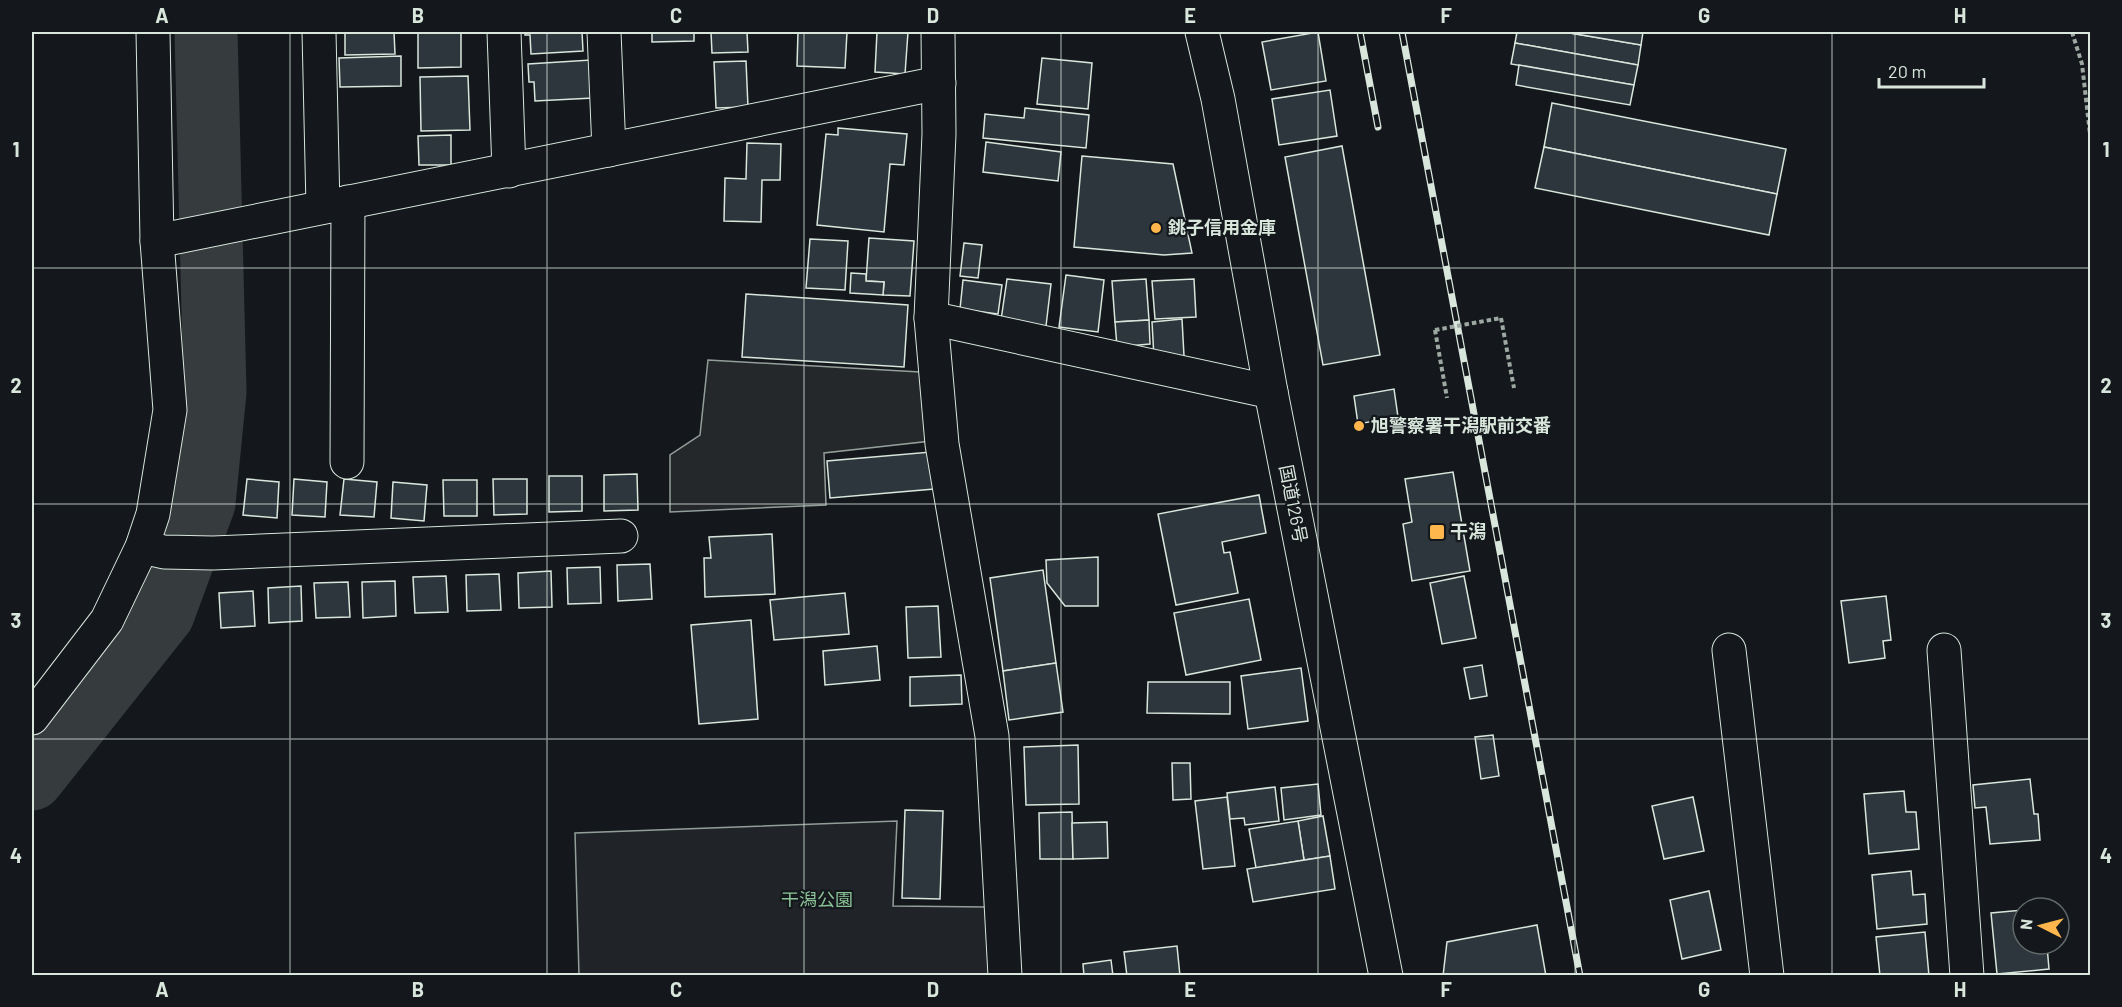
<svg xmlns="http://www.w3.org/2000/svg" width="2122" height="1007" font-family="Barlow,'Noto Sans JP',sans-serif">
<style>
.green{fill:#202428;stroke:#939e99;stroke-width:1.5}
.parking{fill:#24282b;stroke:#939e99;stroke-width:1.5}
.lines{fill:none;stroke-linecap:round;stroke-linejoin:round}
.river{stroke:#363b3e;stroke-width:63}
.building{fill:#2c363c;stroke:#d8e6dc;stroke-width:1.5}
.minor-casing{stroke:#d8e6dc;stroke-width:35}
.highway-casing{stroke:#d8e6dc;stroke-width:35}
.path{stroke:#9da8a2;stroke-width:4;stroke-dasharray:4.5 3;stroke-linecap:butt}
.minor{stroke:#14181c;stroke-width:33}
.highway{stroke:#14181c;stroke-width:33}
.rail-casing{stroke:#d8e6dc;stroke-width:7}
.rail{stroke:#14181c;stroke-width:4.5;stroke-dasharray:14;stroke-linecap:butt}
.path-bridge{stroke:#9da8a2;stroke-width:4;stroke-dasharray:4.5 3;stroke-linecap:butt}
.grid{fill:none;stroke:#d8e6dc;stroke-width:1.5;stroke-opacity:0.55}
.poi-dot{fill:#ffb74d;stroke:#14181c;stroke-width:2}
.labels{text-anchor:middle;stroke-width:4.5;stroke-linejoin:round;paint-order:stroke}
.poi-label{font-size:18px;font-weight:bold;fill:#d8e6dc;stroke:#14181c;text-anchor:start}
.street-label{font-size:18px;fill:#d8e6dc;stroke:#14181c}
.park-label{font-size:18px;fill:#8ac095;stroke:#14181c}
.neatline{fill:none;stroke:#d8e6dc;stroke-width:2}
.grid-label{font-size:20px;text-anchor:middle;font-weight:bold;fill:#d8e6dc}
</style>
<rect width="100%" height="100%" fill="#14181c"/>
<path class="green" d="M897,821l-4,85 95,1 3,68h-412l-4,-142z"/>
<path class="parking" d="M708,360l212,12 11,69 -107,12 2,52 -156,7v-57l30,-20z"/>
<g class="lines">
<path class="river" d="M32,779l131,-165 41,-111 11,-111 -9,-360"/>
</g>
<g class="building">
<path d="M345,32h49l1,22 -50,1z"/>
<path d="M418,32h43v35l-43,1z"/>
<path d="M525,32h57l1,19 -52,3 -1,-19h-5z"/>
<path d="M652,32h42v9l-42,1z"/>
<path d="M711,32h36l1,20 -36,1z"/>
<path d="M798,32h49l-2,36 -48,-2z"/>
<path d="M877,32h31l-3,42 -30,-2z"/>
<path d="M1318,32l8,49 -55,9 -9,-48z"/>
<path d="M1517,32h47l77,13 -3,20 -123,-22z"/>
<path d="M1564,32h79l-2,13z"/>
<path d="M1515,43l123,22 -4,20 -123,-21z"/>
<path d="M401,56v30l-61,1 -1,-29z"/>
<path d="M1042,58l50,5 -4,46 -51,-5z"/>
<path d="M591,60l2,38 -58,3 -1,-19h-5l-1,-18z"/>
<path d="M746,61l2,46 -32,1 -2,-46z"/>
<path d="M1519,65l115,20 -4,20 -114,-20z"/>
<path d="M468,76l2,54 -49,1 -1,-54z"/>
<path d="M1330,90l7,46 -58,9 -7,-46z"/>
<path d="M1552,103l234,46 -9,45 -233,-47z"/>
<path d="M1025,108l64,7 -3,33 -103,-10 2,-24 39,4z"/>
<path d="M838,128l69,6 -3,31 -14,-1 -6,68 -67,-7 9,-91 12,1z"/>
<path d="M451,135v30h-32l-1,-29z"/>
<path d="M986,142l75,10 -3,29 -75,-9z"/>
<path d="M747,143l34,1 -1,36h-18l-1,42 -37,-1 1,-43 21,1z"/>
<path d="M1342,146l38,209 -57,10 -38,-208z"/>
<path d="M1544,147l233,47 -8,41 -234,-47z"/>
<path d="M1082,156l91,8 19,89 -28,2 -90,-8z"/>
<path d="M869,238l45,3 -4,55 -27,-1 1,-13 -18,-1z"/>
<path d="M810,239l38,2 -3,49 -39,-2z"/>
<path d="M964,243l18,2 -4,33 -18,-2z"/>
<path d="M851,273l15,1v7l18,1 -1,13 -33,-2z"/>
<path d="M1066,275l38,5 -6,52 -39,-5z"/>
<path d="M1007,279l44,5 -5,42 -45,-6z"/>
<path d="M1146,279l3,41 -34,2 -3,-41z"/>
<path d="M1194,279l2,38 -41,2 -3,-38z"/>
<path d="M963,280l39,5 -4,29 -38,-5z"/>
<path d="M746,294l162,11 -4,62 -162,-10z"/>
<path d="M1182,319l2,37 -30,2 -2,-36z"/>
<path d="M1149,320l1,24 -33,3 -2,-25z"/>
<path d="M1394,389l4,28 -40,7 -4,-28z"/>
<path d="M931,452l3,37 -104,9 -3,-37z"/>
<path d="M1453,472l17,99 -58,10 -9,-57 9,-2 -7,-43z"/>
<path d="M637,474l1,36 -34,1v-36z"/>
<path d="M549,476h33v35l-33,1z"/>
<path d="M247,479l32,3 -2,36 -34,-3z"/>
<path d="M294,479l33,3 -2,35 -33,-2z"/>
<path d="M344,479l33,3 -3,35 -34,-2z"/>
<path d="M493,479h34v35l-33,1z"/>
<path d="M443,480h34v36h-33z"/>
<path d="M393,482l34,3 -3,36 -33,-3z"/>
<path d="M1259,495l7,38 -44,9 2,11 6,-1 8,41 -62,12 -18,-91z"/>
<path d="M772,534l3,60 -70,3 -1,-39h7l-2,-21z"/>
<path d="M1098,557v49h-33l-18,-23 -1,-23z"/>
<path d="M650,564l2,35 -34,2 -1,-36z"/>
<path d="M600,567l1,36 -33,1 -1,-36z"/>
<path d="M1043,570l13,93 -53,8 -13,-93z"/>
<path d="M551,571l1,36 -33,1 -1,-35z"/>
<path d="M499,574l2,36 -34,1 -1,-36z"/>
<path d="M446,576l2,36 -33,1 -2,-36z"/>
<path d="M1464,576l12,62 -34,6 -12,-61z"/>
<path d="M395,581l1,35 -33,2 -1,-36z"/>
<path d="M348,582l2,35 -34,1 -2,-35z"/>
<path d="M301,586l1,35 -33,2 -1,-35z"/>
<path d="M253,591l2,35 -34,2 -2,-35z"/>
<path d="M845,593l4,41 -75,6 -4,-40z"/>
<path d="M1886,596l5,44 -8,1 2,17 -36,5 -8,-62z"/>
<path d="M1249,599l12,61 -75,15 -12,-62z"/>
<path d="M938,606l3,51 -33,1 -2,-51z"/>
<path d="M751,620l7,99 -59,5 -8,-99z"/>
<path d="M877,646l3,34 -55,5 -2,-34z"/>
<path d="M1056,663l7,49 -54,8 -6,-49z"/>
<path d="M1482,665l5,31 -17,3 -6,-31z"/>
<path d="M1301,668l7,53 -60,8 -7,-53z"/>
<path d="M961,675l1,29 -52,2v-29z"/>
<path d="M1148,682h82v32l-83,-1z"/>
<path d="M1493,735l6,41 -18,3 -6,-42z"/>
<path d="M1078,745l1,59 -53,1 -2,-58z"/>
<path d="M1172,763h18l1,36 -18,1z"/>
<path d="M2030,779l4,35h4l2,26 -50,4 -4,-37 -11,1 -2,-23z"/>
<path d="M1318,784l3,31 -37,5 -3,-32z"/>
<path d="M1275,787l4,34 -34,4 -1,-7 -14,1 -3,-26z"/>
<path d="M1904,791l2,21h10l3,37 -50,5 -5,-60z"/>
<path d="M1227,797l8,69 -32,3 -8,-68z"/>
<path d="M1693,797l11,54 -40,8 -12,-53z"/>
<path d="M905,810l38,1 -3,88 -38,-1z"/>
<path d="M1072,812l1,47h-33l-1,-46z"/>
<path d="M1323,816l7,40 -26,4 -6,-39z"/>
<path d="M1298,821l6,39 -48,8 -7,-39z"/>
<path d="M1107,822l1,36 -35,1 -1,-36z"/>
<path d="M1330,856l5,33 -82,13 -6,-33z"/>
<path d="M1911,871l2,24 12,-1 2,30 -50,5 -5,-54z"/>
<path d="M1709,891l12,59 -39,9 -12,-59z"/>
<path d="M2023,910v34h7v3l17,-1 2,23 -52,5 -6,-61z"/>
<path d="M1537,925l9,51h-103l4,-34z"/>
<path d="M1925,932l4,44h-49l-4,-39z"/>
<path d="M1177,946l3,30h-53l-3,-24z"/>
<path d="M1111,960l2,16h-29l-1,-12z"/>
</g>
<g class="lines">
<g class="minor-casing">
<g id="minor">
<path d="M319,32l4,175"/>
<path d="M504,32l5,139"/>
<path d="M604,32l5,118"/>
<path d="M938,32l1,102 -8,184 11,126 50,292 13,240"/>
<path d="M157,241l782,-158"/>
<path d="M931,318l340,74"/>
<path d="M347,462l1,-260"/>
<path d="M142,547l22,5 49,1 408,-17"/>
<path d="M1729,650l38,326"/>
<path d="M1944,650l23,326"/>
<path d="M32,718l75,-98 35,-73 11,-33 17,-104 -13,-169 -4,-209"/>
</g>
</g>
<g class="highway-casing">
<path id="highway" d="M1202,32l16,67 53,293 115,584"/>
</g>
<g class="path">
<path d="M2072,32l10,32 8,70"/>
<path d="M1501,318l13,70"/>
<path d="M1435,330l12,68"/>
</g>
<use href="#minor" class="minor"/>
<use href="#highway" class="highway"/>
<g class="rail-casing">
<g id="rail">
<path d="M1360,32l18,95"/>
<path d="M1402,32l178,944"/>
</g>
</g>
<use href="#rail" class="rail"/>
<path class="path-bridge" d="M1435,330l66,-12"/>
</g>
<path class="grid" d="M290,32v944M547,32v944M804,32v944M1061,32v944M1318,32v944M1575,32v944M1832,32v944M32,268h2058M32,504h2058M32,739h2058"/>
<g class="poi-dot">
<circle cx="1156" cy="228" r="6"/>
<circle cx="1359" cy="426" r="6"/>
<rect x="1429" y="524" width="16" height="16" rx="3"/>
</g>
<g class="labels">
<g class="poi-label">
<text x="1168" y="234">銚子信用金庫</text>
<text x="1371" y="432">旭警察署干潟駅前交番</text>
<text x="1450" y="538">干潟</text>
</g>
<g class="street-label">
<text transform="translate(1293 504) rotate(79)" y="6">国道126号</text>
</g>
<g class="park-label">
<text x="817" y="906">干潟公園</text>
</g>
</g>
<rect width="2122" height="1007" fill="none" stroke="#14181c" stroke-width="66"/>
<g transform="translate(2041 926) rotate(276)"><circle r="28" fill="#14181c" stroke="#626a69" stroke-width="1.5"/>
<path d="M0-4.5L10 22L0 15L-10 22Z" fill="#ffb74d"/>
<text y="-9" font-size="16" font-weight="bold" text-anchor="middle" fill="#d8e6dc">N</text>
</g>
<path d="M1879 78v9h105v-9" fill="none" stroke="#d8e6dc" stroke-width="3"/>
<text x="1888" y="78" font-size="18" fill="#d8e6dc" stroke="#14181c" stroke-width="4.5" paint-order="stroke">20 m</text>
<rect x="33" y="33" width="2056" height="941" class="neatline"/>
<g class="grid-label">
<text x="162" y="23">A</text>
<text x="418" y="23">B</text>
<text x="676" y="23">C</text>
<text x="933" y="23">D</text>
<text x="1190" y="23">E</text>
<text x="1446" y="23">F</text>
<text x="1704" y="23">G</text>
<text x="1960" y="23">H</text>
<text x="16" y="157">1</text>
<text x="2106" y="157">1</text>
<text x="16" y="393">2</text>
<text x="2106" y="393">2</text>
<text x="16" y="628">3</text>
<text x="2106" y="628">3</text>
<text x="16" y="863">4</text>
<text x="2106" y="863">4</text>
<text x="162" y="997">A</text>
<text x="418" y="997">B</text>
<text x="676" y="997">C</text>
<text x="933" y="997">D</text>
<text x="1190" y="997">E</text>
<text x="1446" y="997">F</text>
<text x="1704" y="997">G</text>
<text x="1960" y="997">H</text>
</g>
</svg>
